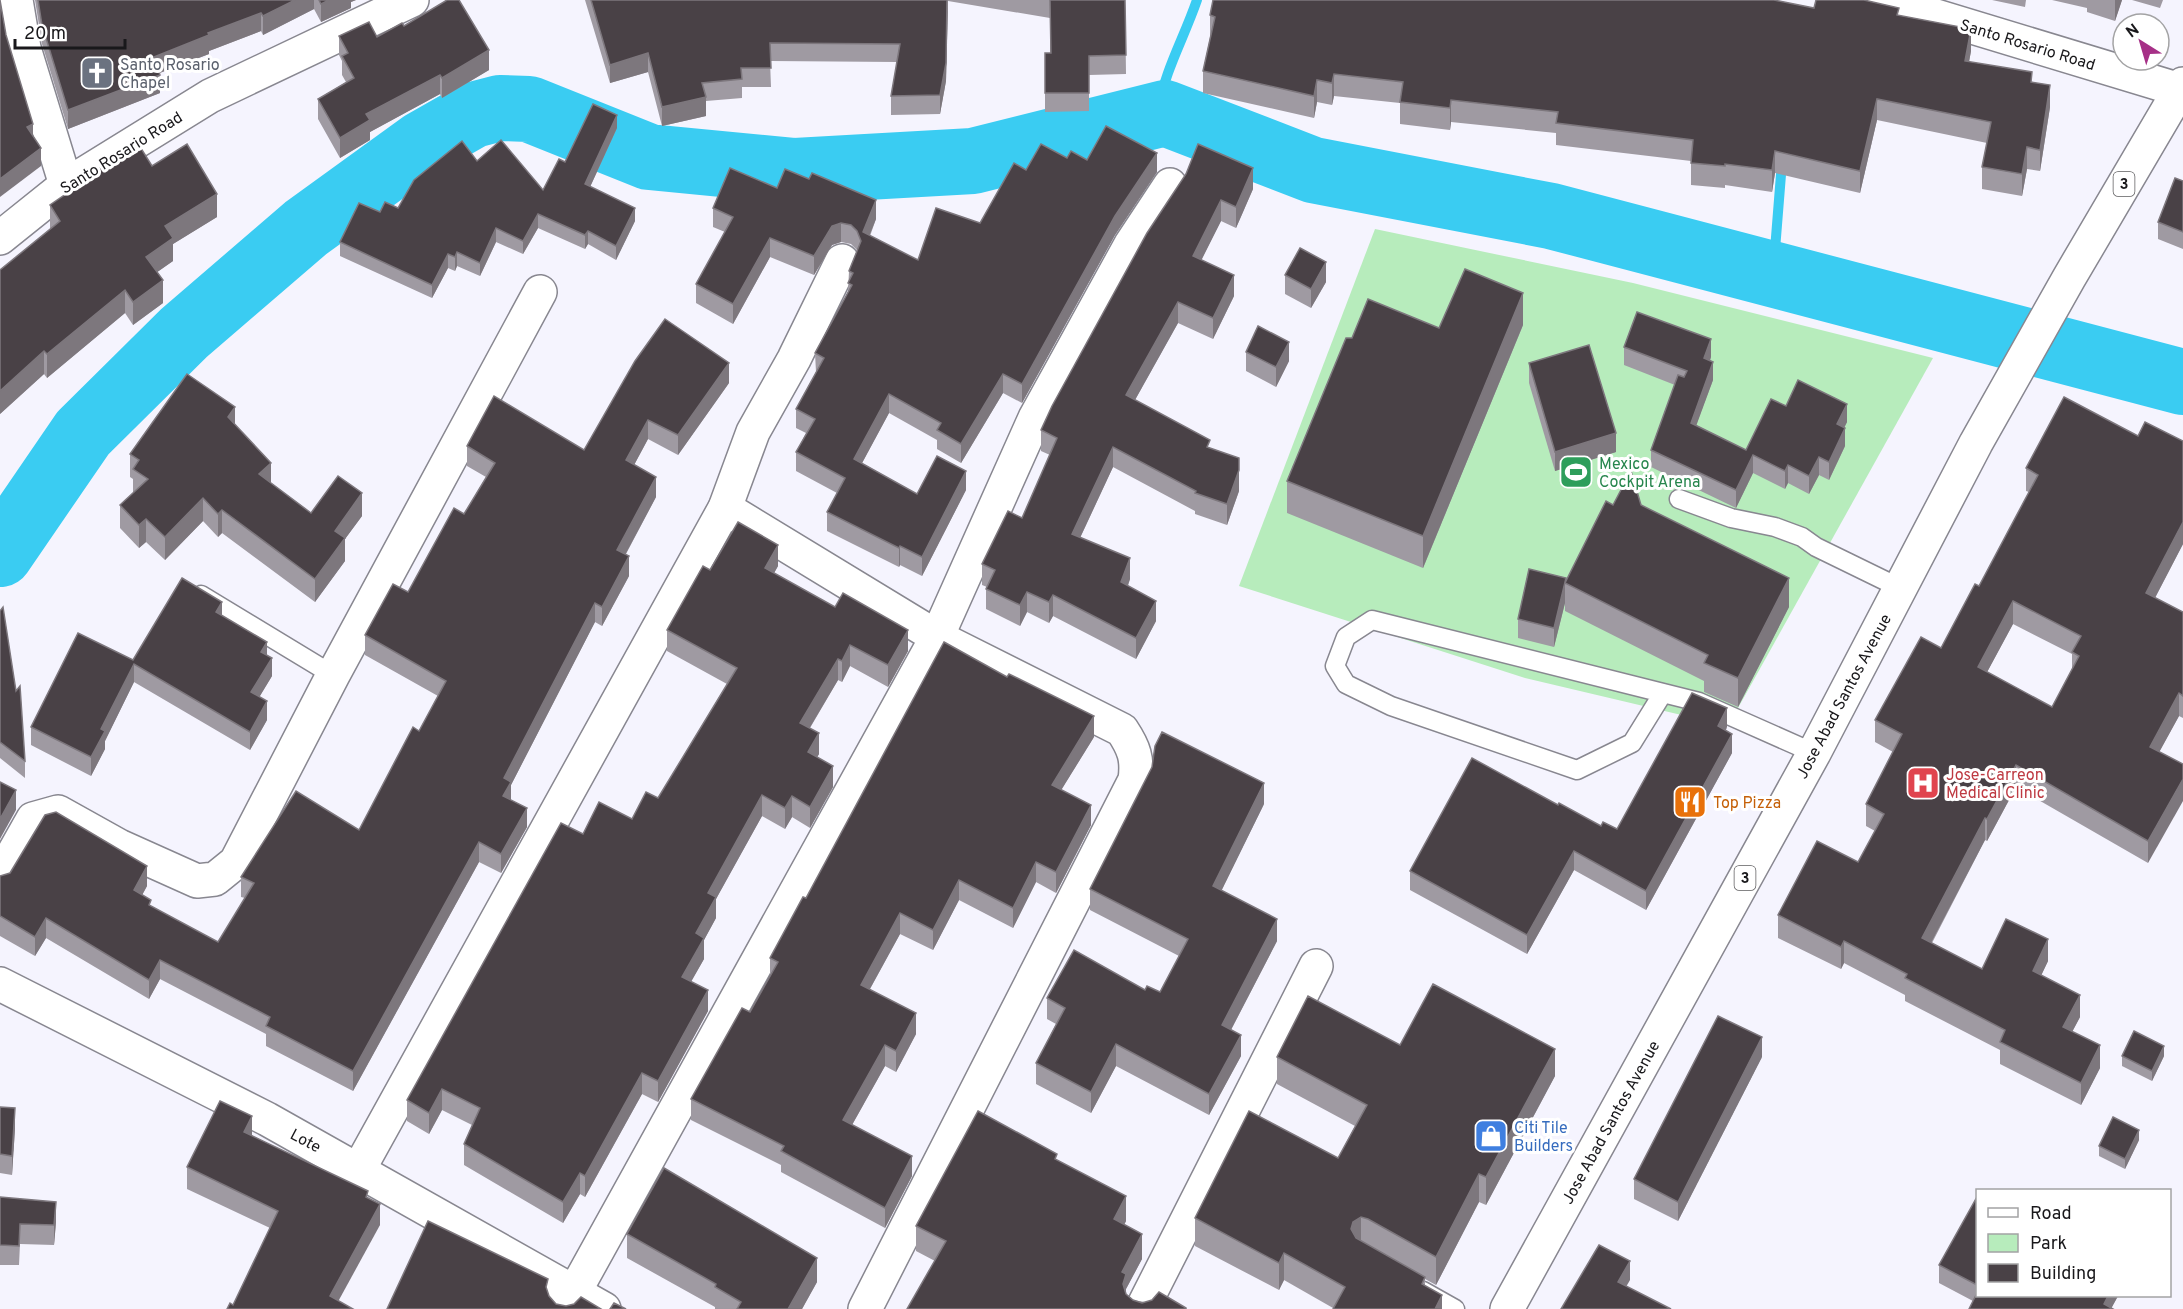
<svg xmlns="http://www.w3.org/2000/svg" width="2183" height="1309" font-family="Overpass,sans-serif">
<style>
.green{fill:#b7ecbc}
.lines{fill:none;stroke-linecap:round;stroke-linejoin:round}
.stream{stroke:#3accf2;stroke-width:10}
.river{stroke:#3accf2;stroke-width:66}
.service-casing{stroke:#888790;stroke-width:21}
.minor-casing{stroke:#888790;stroke-width:36}
.tertiary-casing{stroke:#888790;stroke-width:36}
.trunk-casing{stroke:#888790;stroke-width:36}
.service{stroke:#fff;stroke-width:18}
.minor{stroke:#fff;stroke-width:33}
.tertiary{stroke:#fff;stroke-width:33}
.trunk{stroke:#fff;stroke-width:33}
.wall{fill:#9f9aa2;fill-rule:evenodd}
.shaded-wall{fill:#7d777d}
.building{fill:#494146;stroke:#7d777d;stroke-width:1.5;fill-rule:evenodd}
.labels{text-anchor:middle;stroke-width:6;stroke-linejoin:round;paint-order:stroke}
.shield{fill:#fff;stroke:#5e5d5f;stroke-width:1.5}
.shield-label{font-size:15px;font-weight:bold;fill:#19181b}
.street-label{font-size:16px;fill:#19181b;stroke:#fff}
.worship-label{font-size:16px;fill:#5b616d;stroke:#fff;text-anchor:start}
.leisure-label{font-size:16px;fill:#27864d;stroke:#fff;text-anchor:start}
.health-label{font-size:16px;fill:#be3a42;stroke:#fff;text-anchor:start}
.food-label{font-size:16px;fill:#c56008;stroke:#fff;text-anchor:start}
.shop-label{font-size:16px;fill:#366cbe;stroke:#fff;text-anchor:start}
</style>
<rect width="100%" height="100%" fill="#f5f4fe"/>
<path class="green" d="M1375,229l258,54 300,75 -205,368 -203,-48 -286,-92z"/>
<g class="lines">
<g class="stream">
<path d="M1165,113l-7,-3c7,-40 26,-72 39,-110"/>
<path d="M1773,275l9,-113"/>
</g>
<path class="river" d="M0,554l83,-121 101,-100 122,-105 116,-84 51,-29 27,-7 29,1 120,48 146,14 178,-10 192,-48 148,57 238,46 632,166"/>
<g class="service-casing">
<g id="service">
<path d="M1679,499l52,19 44,9 27,10 14,10 84,41"/>
<path d="M201,595l132,80"/>
<path d="M1663,693l-31,50 -55,27 -186,-64 -45,-22 -11,-18 11,-29 26,-17 291,73 36,9 115,51"/>
<path d="M1423,1291l32,18"/>
</g>
</g>
<g class="minor-casing">
<g id="minor">
<path d="M16,0l8,48 42,137"/>
<path d="M725,508l212,129 185,93c12,18 16,29 13,50l-270,529"/>
<path d="M0,877l33,-58 25,-7 61,34 78,35 18,-2 21,-17 97,-187 207,-383"/>
<path d="M0,984l267,135 337,190"/>
<path d="M359,1169l366,-661 28,-76 41,-73 48,-98"/>
<path d="M565,1309l372,-672 98,-219 96,-174 39,-59"/>
<path d="M1142,1309l174,-343"/>
</g>
</g>
<g class="tertiary-casing">
<g id="tertiary">
<path d="M1872,0l21,3 287,87"/>
<path d="M0,238l66,-53 144,-89 202,-96"/>
</g>
</g>
<g class="trunk-casing">
<path id="trunk" d="M1507,1309l307,-556 162,-310 93,-165 114,-194"/>
</g>
<use href="#service" class="service"/>
<use href="#minor" class="minor"/>
<use href="#tertiary" class="tertiary"/>
<use href="#trunk" class="trunk"/>
</g>
<g class="wall">
<path d="M35,0h321l-5,2v6l-30,14 -7,-13 -51,26 -2,-4 -52,20v3l-49,19v20l-92,36 -26,-85z"/>
<path d="M585,0h540l1,74 -37,1v36l-44,1v-59h5v-35l-102,-17 -2,80 -6,33 -49,1v-19l6,-34 -127,-1 1,26h-29v11l-36,3v15l-44,10 -14,-54 -38,11z"/>
<path d="M1992,0h34l-1,7z"/>
<path d="M2052,0h70l-7,21 -28,-9v-4z"/>
<path d="M2132,0h31l-3,8z"/>
<path d="M1814,8l85,7 72,36 -2,11 63,20 18,25 -10,64 -13,-2 -5,27 -40,-7v-22l5,-24 -110,-23 -17,73 -85,-20 -3,19 -47,-7v3l-34,-3v-24l-135,-16v-12l-105,-11 -1,8 -50,-6v-21l-66,-7 -2,9 -15,-3 -3,16 -111,-25v-22l7,-34v-22z"/>
<path d="M404,26l85,44 -47,28 -2,-4 -70,38v8l-30,18 -22,-39v-20l28,-17 -4,-7v-14l-3,-6v-19l38,1z"/>
<path d="M617,128l-27,59 45,34 -19,39 -28,-16 -3,5 -47,-21 -15,26 -27,-12 -16,34 -23,-10 -2,5 -7,-3 -16,30 -92,-42v-14l40,-30 18,-4 79,-47 66,29 22,-28z"/>
<path d="M1067,158l20,2 70,12 -42,63 -93,168 -19,-10 -42,70 -24,-14v-9l-48,-27 -27,50 55,31 49,-4 -44,86 -22,-11 -1,2 -72,-36v-19l10,-19 -41,-22v-19l10,-19 -10,-5v-19l20,-37 -1,-19 33,-61 1,-21 8,-21 -6,-6 -10,-2 -9,3 -18,30 -44,-18 -37,67 -37,-21v-19l29,-52 -12,-5v-19l64,-20 99,31 -6,17 48,24 62,-37 46,-53z"/>
<path d="M152,166l65,51 -44,27v17l-16,11 6,31 -30,22 -8,-12 -78,65 -3,-4 -44,40 50,-185v-24l38,-26v-4z"/>
<path d="M1186,174l67,15 -17,39 -15,-7 -20,39 33,36 -21,43 -35,-16 -43,77 75,48 29,43 -12,34 -32,-11v-3l-82,-44 -33,71 50,41 -2,7 28,35 -20,38 -83,-43 -4,7 -22,-11 -7,14 -34,-17v-20l1,-2 -5,-2v-21l40,-46 28,-63 -9,-4v-21z"/>
<path d="M2183,181v68l-25,-10v-17z"/>
<path d="M1285,275l41,7 -15,26 -26,-14z"/>
<path d="M1523,325l-100,243 -136,-55v-32l65,-143 87,-10z"/>
<path d="M1624,347l87,10 -1,4 3,19 -17,45 50,25 40,-44 61,16 -3,6 1,18 -16,34 -10,-5 -10,19 -21,-11 -3,6 -32,-16 -17,35 -85,-41v-17l24,-65 -51,-20z"/>
<path d="M1246,352l43,9 -13,26 -30,-16z"/>
<path d="M1529,363l87,89 -61,19 -26,-88z"/>
<path d="M729,383l-51,72 -30,-16 -14,26 22,32 -30,57 3,22 -27,50 -7,-4 -84,163v15l16,27 -26,46 -22,-11 -126,229 -87,-45v-12l-106,-55 -11,20 -103,-61 -11,18 -35,-20v-60l147,10 -5,9 9,11 67,36 27,-44 -4,-1v-20l118,-47 60,-99 19,-35 -73,-41v-20l43,-43 56,-78 22,-37 -19,-11v-20l117,4z"/>
<path d="M235,424l36,59 40,30 51,3 -17,23v22l-30,41 -93,-69 -4,4 -15,-16 -38,39 -19,-18 -7,6 -19,-20v-23l14,-13h-1v-13l-3,-2v-23z"/>
<path d="M2026,468l157,76 -28,54 28,14v106l-4,-2 -20,36 -11,111 -132,-76 -29,54 -2,-1 -53,103 50,26 66,-8 -7,14 39,42 -8,15 28,36 -19,37 -81,-41v-14l-95,-49v-6l-61,-32 -3,6 -63,-31v-23l80,-53 17,-31 -9,-5v-22l27,-52 -18,-10v-22l66,-72 38,-62 50,-94 -3,-1zM2013,624l59,30v15l-20,38 -65,-35z"/>
<path d="M1613,505h28l148,102 -51,100 -34,-15v-11l-139,-70v-8l-11,44 -36,-9v-19l48,-39z"/>
<path d="M778,566l-4,7 134,78 -20,36 -38,-21 -8,16 -4,-2 -28,48 9,26 -2,3 16,30 -23,41 -18,-11 -7,12 -23,-13 -46,83v19l-12,22v19l-13,22 17,30 -50,91 -16,-8 -57,103 -5,-3 -17,29 -99,-58v-21l8,-19 -30,-15 -13,24 -22,-13v-21l176,-266 49,-15 26,-21 69,-114 -60,-33v-21l43,-60z"/>
<path d="M0,611l25,150v17l-25,-20z"/>
<path d="M222,615l45,40 5,21 -13,21 8,23 -17,30 -116,-68 -29,59v8l-14,27 -60,-31v-18l102,-67z"/>
<path d="M1727,727l-1,3 6,23 -86,157 -72,-40 -47,84 -117,-64v-19l148,-66 43,21 16,3z"/>
<path d="M1094,737l-33,53 30,35 -35,68 -20,-11 -23,46 -54,-28 -26,50 -33,-16 -30,55 46,45 -20,38 -11,-6 -33,59 60,51 -27,52 -104,-56v-7l-90,-45v-21l59,-87 20,-35v-19l36,-60z"/>
<path d="M1264,804l-43,87 56,50 -46,89 10,26 -32,59 -93,-49 -25,47 -55,-29v-21l20,-39 -9,-5v-21l98,-8 15,2 19,-36 -89,-46v-21z"/>
<path d="M1400,1045l155,31 -69,129 -7,-3 -43,83 -11,-6v7l17,23 -109,-1 -49,-28 -5,10 -84,-44v-28l143,-60 17,-32 -78,-42v-27z"/>
<path d="M2122,1056h42l-12,25 -30,-15z"/>
<path d="M1762,1057l-84,164 -44,-22v-20z"/>
<path d="M0,1107l15,21 -3,47 -12,-2z"/>
<path d="M252,1135l116,63 12,27 -147,80 37,-77 -83,-39v-22z"/>
<path d="M2139,1140l-14,29 -26,-13v-10z"/>
<path d="M1057,1160l69,61 -2,4 18,34 -16,30v5l7,6 53,9h-279l28,-48 -19,-10v-25z"/>
<path d="M0,1197l56,25 -2,23 -34,-1 -1,21h-19z"/>
<path d="M1977,1197v99h141l-7,12 -138,-7 -34,-18v-18z"/>
<path d="M627,1234l190,48 -15,27h-87v-2l-88,-49z"/>
</g>
<g class="shaded-wall">
<path d="M295,0h19v9l-51,26v-19z"/>
<path d="M329,0h27l-5,2v6l-30,14v-18z"/>
<path d="M948,0l-2,81 -6,33v-19z"/>
<path d="M2115,0h7l-7,21z"/>
<path d="M261,13v18l-52,20v3l-55,21v-18l54,-24z"/>
<path d="M1971,29v22l-6,32v-22z"/>
<path d="M489,50v20l-47,28v-20z"/>
<path d="M648,53v19l-38,11v-18z"/>
<path d="M1334,74v22l-2,9v-22z"/>
<path d="M160,75v18l-92,36v-19z"/>
<path d="M440,75v19l-70,38v8l-30,18v-20l26,-24z"/>
<path d="M1317,80v22l-3,16v-22z"/>
<path d="M2050,85v22l-10,64v-21z"/>
<path d="M706,97v19l-44,10v-19z"/>
<path d="M1877,99v21l-17,73v-22z"/>
<path d="M1451,100v22l-1,8v-22z"/>
<path d="M617,115v13l-32,70v-14z"/>
<path d="M33,124v18l-6,-15z"/>
<path d="M2027,147v22l-5,27v-22z"/>
<path d="M41,148v18l-41,31v-18z"/>
<path d="M1775,151v22l-3,19v-22z"/>
<path d="M1157,153v19l-42,63 -93,168v-19l93,-168z"/>
<path d="M1253,168v21l-17,39v-21z"/>
<path d="M217,194v23l-44,27v17l-27,19v-23l19,-31z"/>
<path d="M876,200v19l-13,32v-19z"/>
<path d="M1221,200v21l-28,56v-21z"/>
<path d="M635,208v13l-19,39v-14z"/>
<path d="M538,214v14l-15,26v-13z"/>
<path d="M841,223v19l-9,3 -18,30v-19l18,-30z"/>
<path d="M496,228v14l-16,34v-13z"/>
<path d="M588,231v13l-3,5v-14z"/>
<path d="M770,238v19l-37,67v-20z"/>
<path d="M457,252v14l-2,5v-14z"/>
<path d="M448,254v14l-16,30v-13z"/>
<path d="M1326,262v20l-15,26v-19z"/>
<path d="M1234,275v21l-21,43v-21z"/>
<path d="M163,280v23l-30,22v-23z"/>
<path d="M125,290v23l-78,65v-24z"/>
<path d="M1523,293v32l-100,243v-32z"/>
<path d="M1178,302v21l-52,93v-21z"/>
<path d="M1711,339v18l-7,19v-18z"/>
<path d="M1289,342v19l-13,26v-20z"/>
<path d="M44,351v23l-44,40v-23z"/>
<path d="M1713,362v18l-22,60v-17z"/>
<path d="M729,363v20l-51,72v-20z"/>
<path d="M1003,374v19l-42,70v-19z"/>
<path d="M889,394v19l-35,65v-19z"/>
<path d="M1847,404v18l-10,20v-18z"/>
<path d="M235,407v23l-7,-13z"/>
<path d="M648,420v19l-22,41v-20z"/>
<path d="M1845,428v18l-16,34v-18z"/>
<path d="M1616,433v19l-61,19v-19z"/>
<path d="M1113,447v20l-41,88v-21z"/>
<path d="M1753,455v18l-17,35v-18z"/>
<path d="M1819,457v18l-10,19v-18z"/>
<path d="M271,463v22l-12,-11z"/>
<path d="M1788,465v18l-3,6v-18z"/>
<path d="M1239,470v21l-12,34v-21z"/>
<path d="M966,471v19l-44,86v-19z"/>
<path d="M656,477v20l-39,73v-20z"/>
<path d="M362,493v23l-17,23v22l-30,41v-23l20,-48z"/>
<path d="M203,498v23l-38,39v-23z"/>
<path d="M222,510v23l-4,4v-23z"/>
<path d="M146,519v23l-7,6v-23z"/>
<path d="M2183,522v22l-37,71v-22z"/>
<path d="M778,545v21l-13,23v-21z"/>
<path d="M900,546v19l-1,2v-19z"/>
<path d="M629,556v20l-27,50v-19z"/>
<path d="M1130,558v21l-9,24v-21z"/>
<path d="M1789,578v29l-51,100v-29z"/>
<path d="M1565,584v19l-11,44v-19z"/>
<path d="M1027,592v20l-7,14v-21z"/>
<path d="M1053,595v21l-4,7v-21z"/>
<path d="M1156,601v20l-20,38v-21z"/>
<path d="M2013,601v23l-35,65v-22z"/>
<path d="M222,602v19l-6,-9z"/>
<path d="M595,603v19l-84,163v16l-8,-5 1,-18z"/>
<path d="M908,630v21l-20,36v-22z"/>
<path d="M267,642v19l-6,-9z"/>
<path d="M850,645v21l-8,16v-21z"/>
<path d="M272,658v18l-21,35v-19z"/>
<path d="M838,659v21l-38,64v-21z"/>
<path d="M134,664v18l-29,59v8l-14,27v-19l10,-28z"/>
<path d="M2179,693v23l-29,53v-22z"/>
<path d="M267,701v19l-17,30v-18z"/>
<path d="M1727,708v19l-9,19v-20z"/>
<path d="M1094,716v21l-42,68v-20z"/>
<path d="M819,733v21l-11,19v-21z"/>
<path d="M1732,734v19l-86,157v-19z"/>
<path d="M2016,765v22l-29,54v-22z"/>
<path d="M833,766v21l-23,41v-21z"/>
<path d="M2183,779v22l-35,62v-22z"/>
<path d="M1264,783v21l-51,104v-22z"/>
<path d="M16,790v20l-16,29v-20z"/>
<path d="M762,795v21l-46,83v19l-12,22v19l-22,39v-21l26,-84z"/>
<path d="M792,796v21l-7,12v-21z"/>
<path d="M1091,805v20l-35,68v-21z"/>
<path d="M527,808v19l-26,46v-19z"/>
<path d="M1985,818v22l-63,120v-22z"/>
<path d="M479,842v20l-126,229v-20z"/>
<path d="M1574,851v19l-47,84v-19z"/>
<path d="M1036,862v20l-23,46v-20z"/>
<path d="M147,866v20l-13,24v-20z"/>
<path d="M959,880v20l-26,50v-20z"/>
<path d="M900,913v21l-39,71v-20z"/>
<path d="M46,918v20l-11,18v-19z"/>
<path d="M1277,919v22l-55,106v-22z"/>
<path d="M2048,939v22l-15,32v-22z"/>
<path d="M1844,941v22l-3,6v-22z"/>
<path d="M160,960v19l-11,20v-19z"/>
<path d="M708,990v21l-50,91v-21z"/>
<path d="M2080,995v22l-17,32v-22z"/>
<path d="M916,1013v21l-20,38v-21z"/>
<path d="M1241,1035v21l-32,59v-21z"/>
<path d="M1762,1037v20l-84,164v-19z"/>
<path d="M1116,1044v22l-25,47v-21z"/>
<path d="M885,1045v21l-42,75v-21z"/>
<path d="M2100,1045v23l-19,37v-22z"/>
<path d="M2164,1046v10l-12,25v-10z"/>
<path d="M1555,1049v27l-69,129v-28z"/>
<path d="M642,1073v21l-57,103v-21z"/>
<path d="M442,1089v21l-13,24v-21z"/>
<path d="M15,1108v20l-3,47v-19z"/>
<path d="M252,1116v22l-8,-6z"/>
<path d="M2139,1130v10l-14,29v-10z"/>
<path d="M912,1156v20l-27,52v-20z"/>
<path d="M580,1173v21l-17,29v-21z"/>
<path d="M1479,1174v28l-43,83v-28z"/>
<path d="M1126,1196v25l-12,23v-25z"/>
<path d="M56,1202v20l-2,23v-20z"/>
<path d="M380,1204v21l-46,84 -4,-13z"/>
<path d="M1361,1217v28l-8,5 -2,-21 2,-7z"/>
<path d="M1142,1234v25l-16,30v10l-3,10 -1,-37z"/>
<path d="M1284,1253v27l-5,10v-27z"/>
<path d="M817,1258v24l-15,27h-14z"/>
<path d="M1630,1261v19l-12,21v-19z"/>
<path d="M1442,1295v14h-7z"/>
<path d="M2108,1296h10l-7,13 -7,-5z"/>
</g>
<g class="building">
<path d="M0,0l6,35 27,89 -6,3 14,21 -41,31z"/>
<path d="M38,0h257l-32,16 -2,-3 -53,20 1,2 -55,22 6,18 -92,35 -26,-85z"/>
<path d="M319,0h10l-8,4z"/>
<path d="M447,0h12l30,50 -47,28 -2,-3 -74,39 4,6 -30,18 -22,-39 36,-21 -12,-22 6,-3 -9,-17 30,-14 8,15 25,-14 2,3z"/>
<path d="M591,0h356l-1,63 -6,32 -49,1 9,-52 -130,-1 1,25h-30l1,11 -40,4 4,14 -44,10 -14,-54 -38,12z"/>
<path d="M1050,0h75l1,55 -37,1v37h-44v-40h6z"/>
<path d="M1213,0h561l40,8 2,-8h48l35,8 -2,7 74,14 -6,32 67,11 -1,10 19,3 -10,65 -13,-3 -5,27 -40,-7 9,-45 -114,-23 -17,72 -85,-20 -3,19 -47,-6v2l-34,-3 2,-23 -137,-17 2,-11 -107,-12 -1,8 -50,-6 3,-20 -69,-8 -2,9 -15,-3 -3,16 -111,-25 12,-54 -5,-2z"/>
<path d="M593,104l24,11 -32,69 50,24 -19,38 -28,-15 -3,4 -47,-21 -15,27 -27,-13 -16,35 -23,-11 -2,5 -7,-3 -16,31 -92,-43 19,-39 21,9 5,-10 13,6 16,-28 48,-39 15,20 24,-21 42,50 16,-31 6,3z"/>
<path d="M1106,126l51,27 -42,63 -93,168 -19,-10 -42,70 -24,-14 4,-7 -52,-29 -35,65 63,35 20,-38 29,15 -44,86 -22,-11 -1,2 -72,-36 18,-34 -49,-26 19,-33 -19,-10 28,-51 -9,-5 37,-68 -4,-2 5,-10 -4,-2 12,-30 -4,-10 -6,-6 -10,-2 -9,3 -18,30 -44,-18 -37,66 -37,-20 37,-67 -20,-9 17,-40 47,20 8,-19 24,10 3,-6 64,27 -13,32 55,28 18,-52 44,15 34,-60 12,7 15,-26 26,14 4,-7 16,9z"/>
<path d="M187,144l30,50 -52,32 8,12 -27,19 17,23 -30,22 -8,-12 -78,64 -3,-3 -44,40v-121l60,-49 -10,-16 39,-27 -1,-3 51,-30 13,21z"/>
<path d="M1198,144l55,24 -17,39 -15,-7 -28,56 41,19 -21,43 -35,-16 -52,93 84,45 -3,7 32,11v12l-12,34 -32,-11 1,-2 -83,-44 -41,87 58,24 -9,24 35,19 -20,37 -83,-43 -4,7 -22,-10 -7,13 -34,-16 9,-19 -13,-6 26,-53 14,7 35,-80 -16,-8 11,-24 95,-173 39,-59z"/>
<path d="M2175,178l8,3v51l-25,-10z"/>
<path d="M1300,248l26,14 -15,27 -26,-14z"/>
<path d="M1465,269l58,24 -100,243 -136,-55 59,-143h6l16,-39 71,29z"/>
<path d="M1637,312l74,27 -7,19 9,4 -22,61 55,27 25,-51 15,7 12,-26 49,24 -10,20 8,4 -16,34 -10,-5 -10,19 -21,-11 -3,6 -32,-16 -17,35 -85,-40 27,-75 6,2 3,-6 -63,-24z"/>
<path d="M665,319l64,44 -51,72 -30,-15 -22,40 30,17 -39,73 12,6 -27,51 -7,-4 -91,175 7,4 -8,14 24,12 -26,46 -22,-12 -126,229 -87,-45 4,-9 -110,-57 -11,20 -103,-62 -11,19 -35,-21v-40l10,-3 35,-58 11,-3 91,54 -13,24 17,10 -2,5 69,37 36,-59 -13,-6 55,-86 63,39 54,-103 6,4 27,-50 -81,-46 28,-51 15,8 46,-84 10,6 31,-51 -28,-17 27,-50 90,54 51,-89z"/>
<path d="M1258,326l31,16 -13,25 -30,-15z"/>
<path d="M1589,345l27,88 -61,19 -26,-89z"/>
<path d="M187,374l48,33 -7,10 43,46 -12,11 52,39 27,-37 24,17 -27,38 10,7 -30,41 -93,-69 -4,4 -15,-16 -38,39 -19,-18 -7,6 -19,-20 28,-26 -15,-10 6,-9 -9,-6z"/>
<path d="M2064,397l74,39 7,-14 38,19v81l-37,71 37,19v84l-4,-3 -29,54 33,17v15l-35,62 -132,-76 -29,54 -2,-1 -63,120 60,31 24,-50 42,20 -15,32 47,24 -17,32 37,18 -19,38 -81,-41 5,-12 -100,-52 2,-4 -63,-33 -3,6 -63,-32 39,-74 41,21 26,-48 -18,-10 36,-70 -27,-14 46,-83 20,11 34,-64 4,2 59,-111 -12,-7zM2013,601l68,35 -9,16 7,4 -27,51 -74,-40z"/>
<path d="M1631,471l10,34 148,73 -51,100 -34,-15 4,-8 -143,-72 41,-82 7,4z"/>
<path d="M738,522l40,23 -13,23 70,39 8,-14 65,37 -20,35 -38,-20 -8,16 -4,-2 -38,64 19,10 -11,19 25,14 -23,41 -18,-11 -7,12 -23,-13 -54,98 8,4 -20,36 8,5 -22,39 26,13 -50,91 -16,-8 -57,103 -5,-3 -17,29 -99,-58 16,-36 -38,-19 -13,24 -22,-13 154,-277 22,11 16,-32 33,17 14,-27 12,6 79,-130 -70,-38 36,-64 7,4z"/>
<path d="M1529,569l37,9 -12,50 -36,-9z"/>
<path d="M182,578l40,24 -6,10 51,30 -6,10 11,6 -21,34 16,9 -17,31 -116,-68 -33,65 4,2 -14,26 -60,-30 47,-94 55,27z"/>
<path d="M3,607l13,84 4,-5 5,75 -25,-19v-131z"/>
<path d="M944,642l63,35 2,-3 85,42 -42,69 39,20 -35,67 -20,-10 -23,46 -54,-28 -26,50 -33,-17 -39,72 55,28 -20,38 -11,-6 -42,75 69,36 -27,52 -104,-57 3,-5 -93,-47 51,-91 8,4 28,-50 -8,-4 33,-61 3,1z"/>
<path d="M1692,693l35,15 -9,18 14,8 -86,157 -72,-40 -47,84 -117,-64 62,-113 86,47 1,-2 42,23 2,-4 14,7z"/>
<path d="M1162,732l102,51 -51,103 64,33 -55,106 19,10 -32,59 -93,-50 -25,48 -55,-29 29,-55 -18,-10 27,-48 71,40 2,-4 13,6 28,-53 -98,-50 62,-122 3,-21z"/>
<path d="M0,782l16,8 -16,29z"/>
<path d="M1433,984l122,65 -69,128 -7,-3 -43,83 -68,-38 -7,-2 -8,5 -2,7 5,9 69,39 -3,7 20,11 -7,14h-102l12,-22 -61,-34 -5,10 -84,-45 54,-107 89,47 29,-53 -90,-48 31,-61 92,49z"/>
<path d="M1718,1016l44,21 -84,165 -44,-23z"/>
<path d="M2134,1031l30,15 -12,25 -30,-15z"/>
<path d="M220,1101l32,15 -8,16 124,59 -2,6 14,7 -50,92 23,13h-126l3,-6 3,2 45,-94 -91,-44z"/>
<path d="M0,1107l15,1 -3,48 -12,-2z"/>
<path d="M978,1111l79,43 -2,5 71,37 -12,23 28,15 -20,38 4,2 -3,10 3,10 7,6 9,3 10,-3 7,-8 27,16v1h-279l39,-68 -30,-15z"/>
<path d="M2113,1117l26,13 -14,29 -26,-13z"/>
<path d="M664,1168l153,90 -29,51h-51l4,-7 -26,-15 1,-3 -89,-50z"/>
<path d="M0,1197l56,5 -2,23 -34,-1 -1,22 -19,-1z"/>
<path d="M1977,1197v88l-38,-20z"/>
<path d="M428,1221l120,58 -2,8 3,9 7,8 10,2 8,-2 7,-7 20,12h-214z"/>
<path d="M1599,1245l31,16 -12,21 53,27h-110z"/>
<path d="M1977,1293v3h131l-4,8 9,5h-144z"/>
<path d="M614,1303l12,6h-16z"/>
</g>
<defs>
<g id="church-square" transform="scale(1.725)"><rect x="-9" y="-9" width="18" height="18" rx="4" fill="#6b7280" stroke="#fff"/><path d="M-1.2-6h2.4v3.5h3.3v2.4h-3.3V6h-2.4V-.1h-3.3v-2.4h3.3Z" fill="#fff"/></g>
<g id="stadium-square" transform="scale(1.725)"><rect x="-9" y="-9" width="18" height="18" rx="4" fill="#2e9e5b" stroke="#fff"/><path d="M0-5a6.5 5 0 1 0 0 10a6.5 5 0 1 0 0-10ZM-3.5-1.8h7v3.6h-7Z" fill="#fff"/></g>
<g id="hospital-square" transform="scale(1.725)"><rect x="-9" y="-9" width="18" height="18" rx="4" fill="#e0444e" stroke="#fff"/><path d="M-5-5h3v3.5h4V-5h3V5h-3V1.5h-4V5h-3Z" fill="#fff"/></g>
<g id="restaurant-square" transform="scale(1.725)"><rect x="-9" y="-9" width="18" height="18" rx="4" fill="#e8710a" stroke="#fff"/><path d="M-5-6h1v4h1v-4h1v4h1v-4h1v5L-1.5 .5V6h-2V.5L-5-1ZM5-6V6H3V1.5H1.5Q1.5-4 5-6Z" fill="#fff"/></g>
<g id="shop-square" transform="scale(1.725)"><rect x="-9" y="-9" width="18" height="18" rx="4" fill="#3f7fe0" stroke="#fff"/><path d="M-5-2.5h2.3a2.7 3.5 0 0 1 5.4 0H5L5.5 6h-11ZM-1.5-2.5h3a1.5 2.3 0 0 0-3 0Z" fill="#fff"/></g>
</defs>
<g fill-rule="evenodd">
<use href="#church-square" x="97" y="73"/>
<use href="#stadium-square" x="1576" y="472"/>
<use href="#hospital-square" x="1923" y="783"/>
<use href="#restaurant-square" x="1690" y="802"/>
<use href="#shop-square" x="1491" y="1136"/>
</g>
<g class="labels">
<g class="shield">
<rect x="2113.5" y="172" width="21" height="24" rx="4.5"/>
<rect x="1734.5" y="866" width="21" height="24" rx="4.5"/>
</g>
<g class="shield-label">
<text x="2124" y="189">3</text>
<text x="1745" y="883">3</text>
</g>
<g class="street-label">
<text transform="translate(2028 44) rotate(17)" y="6">Santo Rosario Road</text>
<text transform="translate(121 152) rotate(-32)" y="6">Santo Rosario Road</text>
<text transform="translate(1843 696) rotate(-62)" y="6">Jose Abad Santos Avenue</text>
<text transform="translate(1610 1122) rotate(-61)" y="6">Jose Abad Santos Avenue</text>
<text transform="translate(306 1140) rotate(28)" y="6">Lote</text>
</g>
<g class="worship-label">
<text x="120" y="70">Santo Rosario<tspan x="120" dy="18">Chapel</tspan></text>
</g>
<g class="leisure-label">
<text x="1599" y="469">Mexico<tspan x="1599" dy="18">Cockpit Arena</tspan></text>
</g>
<g class="health-label">
<text x="1946" y="780">Jose-Carreon<tspan x="1946" dy="18">Medical Clinic</tspan></text>
</g>
<g class="food-label">
<text x="1713" y="808">Top Pizza</text>
</g>
<g class="shop-label">
<text x="1514" y="1133">Citi Tile<tspan x="1514" dy="18">Builders</tspan></text>
</g>
</g>
<rect x="1976" y="1189" width="195" height="108" fill="#ffffff" stroke="#a3a3a4" stroke-width="1.5"/>
<rect x="1988" y="1208" width="30" height="9" fill="#ffffff" stroke="#a3a3a4" stroke-width="1.5"/>
<text x="2030" y="1219" font-size="18" fill="#19181b">Road</text>
<rect x="1988" y="1234" width="30" height="18" fill="#b7ecbc" stroke="#a3a3a4" stroke-width="1.5"/>
<text x="2030" y="1249" font-size="18" fill="#19181b">Park</text>
<rect x="1988" y="1264" width="30" height="18" fill="#494146" stroke="#a3a3a4" stroke-width="1.5"/>
<text x="2030" y="1279" font-size="18" fill="#19181b">Building</text>
<g transform="translate(2141 42) rotate(323)"><circle r="28" fill="#ffffff" stroke="#a3a3a4" stroke-width="1.5"/>
<path d="M0-4.5L10 22L0 15L-10 22Z" fill="#a63087"/>
<text y="-9" font-size="16" font-weight="bold" text-anchor="middle" fill="#19181b">N</text>
</g>
<path d="M15 39v9h110v-9" fill="none" stroke="#19181b" stroke-width="3"/>
<text x="24" y="39" font-size="18" fill="#19181b" stroke="#ffffff" stroke-width="4.5" paint-order="stroke">20 m</text>
</svg>
